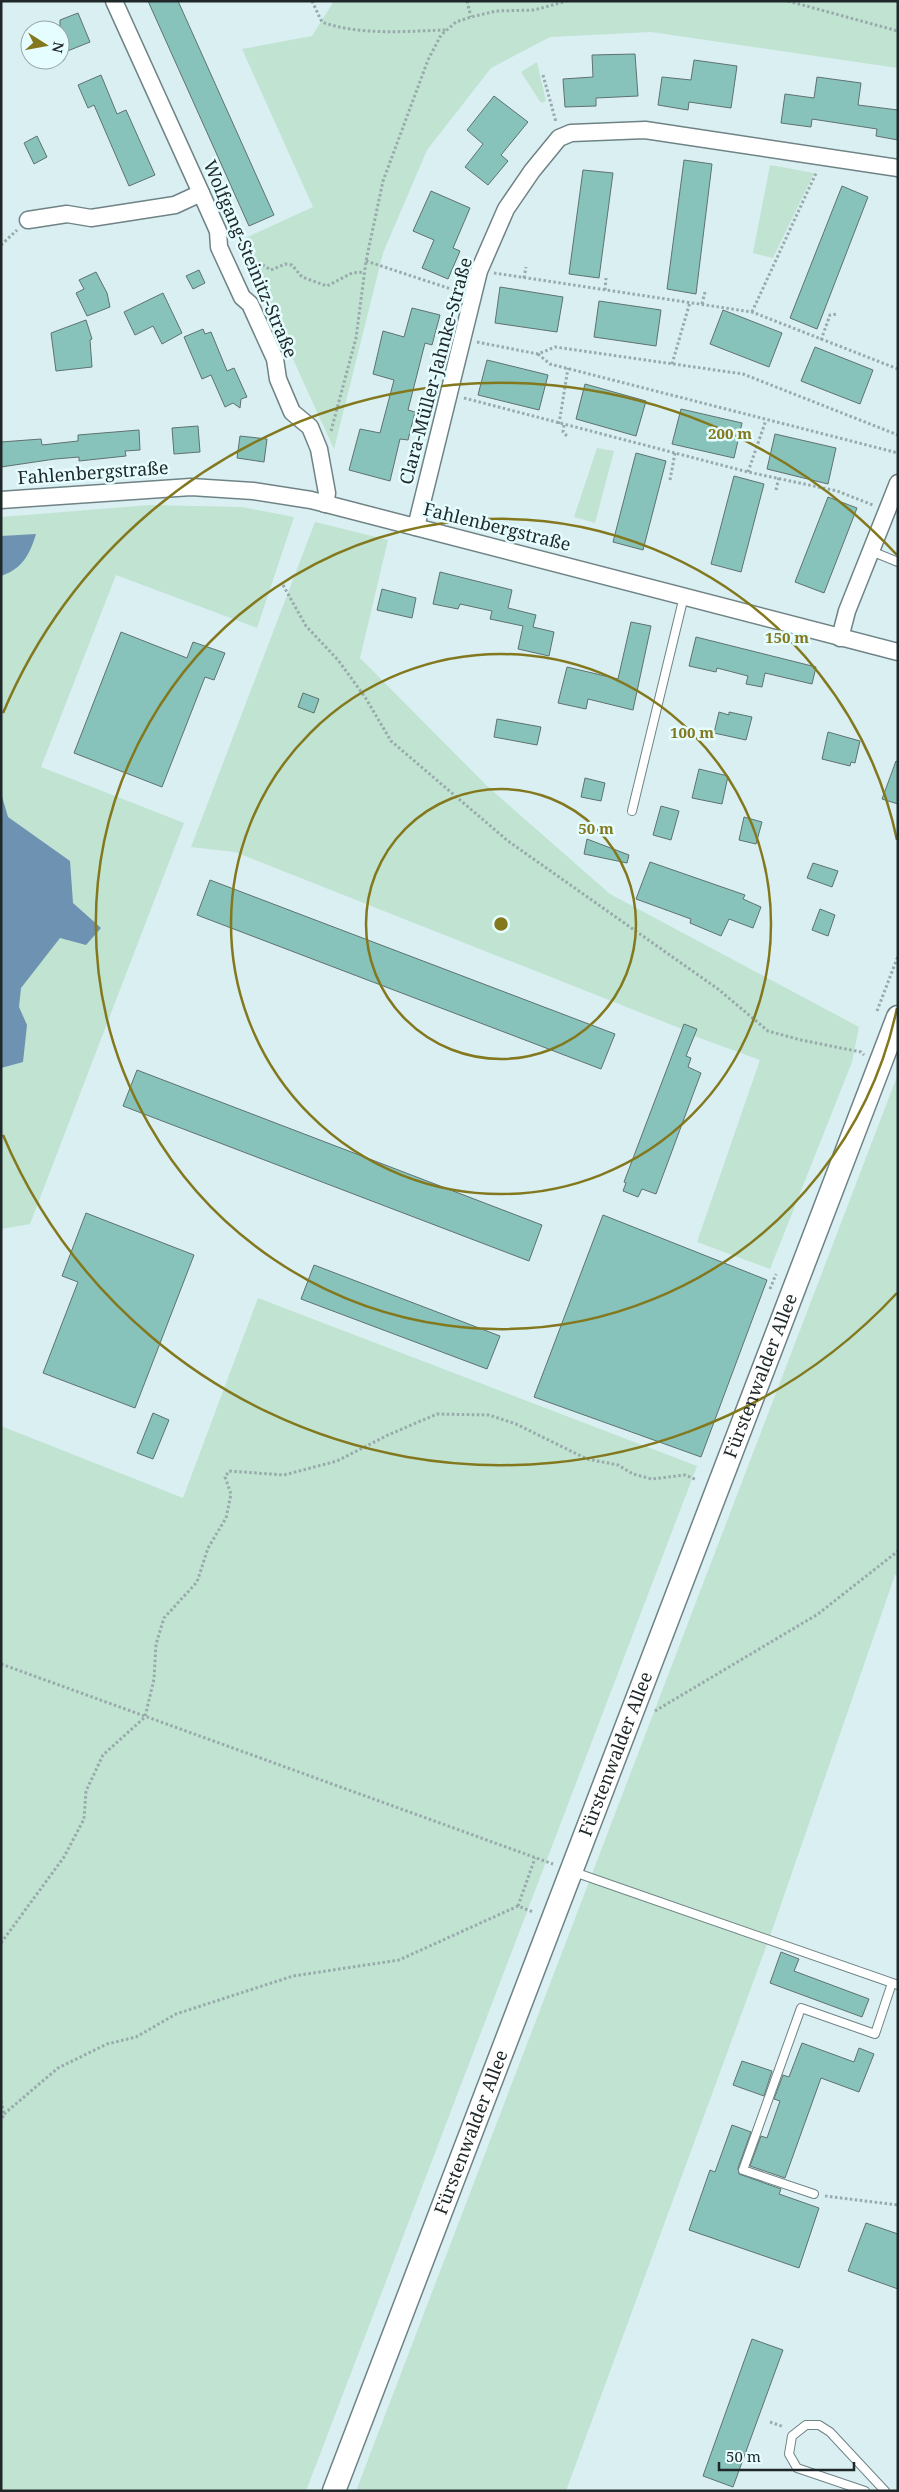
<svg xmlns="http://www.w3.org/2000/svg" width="899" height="2492" font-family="'Noto Serif',serif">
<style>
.green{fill:#c1e3d1}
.water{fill:#6d92b2}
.building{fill:#87c3ba;stroke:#5f726f}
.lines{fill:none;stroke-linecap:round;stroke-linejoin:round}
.service-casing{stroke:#6f8385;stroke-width:10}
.minor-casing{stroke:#6f8385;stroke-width:19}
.secondary-casing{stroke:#6f8385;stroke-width:25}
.path{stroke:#98aaac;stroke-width:3;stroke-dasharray:2.5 2.5;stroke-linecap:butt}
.service{stroke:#fff;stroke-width:8}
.minor{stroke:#fff;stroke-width:16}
.secondary{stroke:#fff;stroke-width:22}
.ring{fill:none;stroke:#83781d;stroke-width:2.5}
.labels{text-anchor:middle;stroke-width:5;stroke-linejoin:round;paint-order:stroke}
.street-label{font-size:18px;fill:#1f2728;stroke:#e6fdff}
.centre{fill:#83781d;stroke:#e6fdff;stroke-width:2.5}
.ring-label{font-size:15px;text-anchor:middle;font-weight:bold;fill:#83781d;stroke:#e6fdff;stroke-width:5;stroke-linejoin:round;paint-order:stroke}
</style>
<rect width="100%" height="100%" fill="#d9eff2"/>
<g class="green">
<path d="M334,1h564v67l-247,-36 -101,5 -59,31 -64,82 -44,103 -49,196 -95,-208 74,-34 -71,-158 70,-13z"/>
<path d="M537,62l9,39 -5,2 -20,-31z"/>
<path d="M770,165l44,8 -41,85 -20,-5z"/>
<path d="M597,448l17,3 -19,72 -21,-6z"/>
<path d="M150,505l92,2 52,10 -37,111 -141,-53 -75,192 143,56 -154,401 -29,5v-712z"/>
<path d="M315,522l73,18 -28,118 127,128 123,108 249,133 -7,35 -82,207 -73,-27 63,-182 -66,-24 2,-7 -12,-5 -2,5 -447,-177 -44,-5z"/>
<path d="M898,1074v501h-3l-126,364 -203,552h-210z"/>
<path d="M258,1298l439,168 -391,1025h-305v-1065l182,72z"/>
</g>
<g class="water">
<path d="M36,534c-6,20 -14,35 -35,42v-40z"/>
<path d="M1,793l7,24 62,44 3,42 28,25 -15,17 -26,-7 -39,50 -2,19 8,18 -4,37 -22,6z"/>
</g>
<g class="building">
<path d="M148,1h30l96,214 -25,11z"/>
<path d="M78,13l12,29 -30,12v-34z"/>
<path d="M635,54l3,42 -42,2v8l-31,1 -2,-28 30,-2 -1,-22z"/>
<path d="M694,60l43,6 -6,42 -42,-6 -1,8 -30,-5 4,-28 29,3z"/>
<path d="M101,75l16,39 9,-4 29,65 -26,11 -35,-81 -6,3 -10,-23z"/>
<path d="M817,77l44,6 -3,22 40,5v30l-22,-4 1,-7 -65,-10 -1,8 -30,-4 4,-29 29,4z"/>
<path d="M494,96l34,26 -27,33 7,6 -20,24 -23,-18 18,-23 -16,-14z"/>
<path d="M37,136l10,21 -13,7 -10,-21z"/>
<path d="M684,160l28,4 -16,130 -29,-5z"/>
<path d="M583,170l30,3 -14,105 -30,-4z"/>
<path d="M842,186l26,11 -51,132 -27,-11z"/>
<path d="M431,191l39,17 -17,40 7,3 -12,28 -26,-11 12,-28 -21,-9z"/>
<path d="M199,270l6,13 -12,6 -7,-13z"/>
<path d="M96,272l11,21 3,14 -23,9 -11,-23 8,-4 -5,-9z"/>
<path d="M500,287l63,10 -6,35 -62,-9z"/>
<path d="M163,293l19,40 -20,11 -9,-18 -18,9 -11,-23z"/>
<path d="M599,301l62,9 -5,36 -62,-9z"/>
<path d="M412,308l28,7 -8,30 -7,-2 -17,67 7,2 -7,28 -8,-1 -10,42 -41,-11 11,-41 20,4 14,-53 -21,-6 10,-43 21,6z"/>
<path d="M723,310l59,23 -13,34 -59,-23z"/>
<path d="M86,320l6,19 -2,1 2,27 -36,4 -5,-38z"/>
<path d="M203,329l2,5 6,-2 16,39 7,-3 13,29 -6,2 -1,9 -7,-5 -8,4 -14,-32 -9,4 -18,-42z"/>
<path d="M815,347l58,23 -13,34 -59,-23z"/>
<path d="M487,360l61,15 -9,35 -61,-15z"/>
<path d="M585,384l61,17 -10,35 -60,-17z"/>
<path d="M681,409l61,14 -8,35 -62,-14z"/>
<path d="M198,426l2,26 -26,2 -2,-26z"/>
<path d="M139,430l1,20 -15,1 1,5 -47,5v-4l-24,2 -54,8v-25l40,-3 1,6 36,-4v-6z"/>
<path d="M775,434l61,14 -8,36 -61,-15z"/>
<path d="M240,436l27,3 -3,23 -27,-4z"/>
<path d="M636,453l30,8 -23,89 -30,-8z"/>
<path d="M734,476l30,8 -23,88 -30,-8z"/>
<path d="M828,497l29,11 -33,85 -29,-11z"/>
<path d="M440,572l72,18 -4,18 28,7 -3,12 21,5 -5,24 -31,-7 5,-23 -33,-7 2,-8 -32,-7 -2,5 -25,-5z"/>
<path d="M382,589l34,9 -4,20 -35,-8z"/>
<path d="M631,622l20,4 -18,84 -45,-11 -2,10 -28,-6 9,-36 51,12z"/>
<path d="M121,632l66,26 6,-16 32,11 -11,27 -9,-3 -43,110 -88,-34z"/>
<path d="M696,637l120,30 -4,17 -47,-11 -3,14 -16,-3 2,-8 -31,-8 -1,4 -27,-6z"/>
<path d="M303,693l16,6 -5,14 -16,-6z"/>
<path d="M719,712l10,3v-3l23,5 -6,23 -32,-7z"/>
<path d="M497,719l44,8 -4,18 -43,-8z"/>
<path d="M828,732l32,9 -5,22 -4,-1 -1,4 -28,-7z"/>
<path d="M896,761l2,1v42l-16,-5z"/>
<path d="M699,769l29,7 -6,28 -30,-6z"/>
<path d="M585,778l20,5 -4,18 -20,-4z"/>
<path d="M661,806l18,5 -8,29 -18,-5z"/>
<path d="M744,817l18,5 -6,22 -17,-4z"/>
<path d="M587,839l42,16 -2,8 -43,-9z"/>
<path d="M650,862l95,33 -2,4 18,8 -8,21 -24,-9 -8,17 -31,-13 1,-4 -55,-20z"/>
<path d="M813,863l25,8 -6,16 -25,-9z"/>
<path d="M210,880l405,154 -14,35 -404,-154z"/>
<path d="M820,909l15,6 -7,21 -16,-6z"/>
<path d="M684,1024l13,5 -11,27 5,2 -3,9 13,6 -45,121 -14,-5 -4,8 -15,-6 3,-8 -2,-1z"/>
<path d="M137,1070l405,155 -13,36 -406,-155z"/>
<path d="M86,1213l108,42 -59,153 -92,-35 35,-91 -16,-6z"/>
<path d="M603,1215l164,65 -66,177 -167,-60z"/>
<path d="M314,1265l186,71 -13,33 -186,-70z"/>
<path d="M153,1413l16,7 -16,39 -16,-6z"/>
<path d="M781,1952l18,7 -5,12 75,28 -7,18 -92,-34z"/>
<path d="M802,2043l52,19 5,-14 15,6 -15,38 -38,-14 -36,100 -35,-12 11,-30 6,2 13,-37 -6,-2 9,-24 6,2z"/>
<path d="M742,2061l30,10 -8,25 -31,-11z"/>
<path d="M732,2125l19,7 -13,36 1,6 42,15 -2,5 40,14 -20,60 -110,-38 21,-60 5,2z"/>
<path d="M866,2223l32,11v55l-50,-18z"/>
<path d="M752,2339l31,11 -50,137 -30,-11z"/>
</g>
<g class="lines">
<g class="service-casing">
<g id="service">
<path d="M871,551l27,11"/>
<path d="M632,811l52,-215"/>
<path d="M574,1872l324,113"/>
<path d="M814,2194l-71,-24 58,-162 74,26 17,-51"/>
<path d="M865,2491l-68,-23 -8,-14 3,-18 14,-11h13l11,7 55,59"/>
</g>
</g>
<g class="minor-casing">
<g id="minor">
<path d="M114,1l87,192 17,38 1,16 23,50 8,7 25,55 3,20 14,33 18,15 9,22 8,44 -2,11"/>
<path d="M28,220l39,-6 24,4 84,-13 26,-12"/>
<path d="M1,500l190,-13 62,4 58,9 587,152"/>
<path d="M416,527l63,-256 27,-62 26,-38 27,-33 12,-5 74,-3 253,38"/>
<path d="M840,638l7,-27 51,-128"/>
</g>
</g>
<g class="secondary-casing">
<g id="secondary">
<path id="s1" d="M334,2491l564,-1474"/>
</g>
</g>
<g class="path">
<path d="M312,1l10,21c39,14 84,9 125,8"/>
<path d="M467,1l4,16"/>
<path d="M788,1l110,30"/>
<path d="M543,75l13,47"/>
<path d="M1,245l16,-15"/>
<path d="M241,252l30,18 14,-6 7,1 10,12 25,9 25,-13 12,-1"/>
<path d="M366,261l91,30"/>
<path d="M494,273l258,39 146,57"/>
<path d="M524,278l2,-11"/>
<path d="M605,290l1,-12"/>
<path d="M702,304l3,-12"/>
<path d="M752,312l65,-141"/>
<path d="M821,340l9,-25 8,-1"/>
<path d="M477,342l61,12 17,-7 188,27 155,61"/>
<path d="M538,354l12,10 348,89"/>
<path d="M672,364l18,-62"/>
<path d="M464,398l284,74 89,19 36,14"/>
<path d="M559,424l9,-56"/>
<path d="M564,425l-1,7 4,4"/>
<path d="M331,431l25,-93 10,-77 17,-80 45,-121 13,-25 15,-13 15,-5 25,-6 38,-1 33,-9"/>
<path d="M748,472l18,-52"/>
<path d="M670,480l5,-27"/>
<path d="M776,490l3,-13"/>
<path d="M283,585l23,41 32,34 27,37 26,44 117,100 210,148 50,42 33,9 60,12 3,3"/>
<path d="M877,1011l21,-55"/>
<path d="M770,1289l6,-15"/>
<path d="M1,1664l552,200"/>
<path d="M655,1711l163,-97 80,-63"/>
<path d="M518,1906l17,-48"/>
<path d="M1,1943l63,-86 20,-38 2,-28 17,-36 42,-38 9,-38 2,-35 8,-26 33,-36 11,-34 18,-30 5,-24 -6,-17 4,-6 55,4 53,-14 51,-26 49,-21 52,1 27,9 71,35 31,6 15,9 19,5 33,-4 12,5"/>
<path d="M1,2101l3,13 -3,7"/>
<path d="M4,2114l54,-46 49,-24 29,-7 40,-23 117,-38 106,-16 119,-54 15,6"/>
<path d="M825,2196l73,9"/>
<path d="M770,2422l14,5"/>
</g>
<use href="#service" class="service"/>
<use href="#minor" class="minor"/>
<use href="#secondary" class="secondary"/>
</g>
<g class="ring">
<circle cx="501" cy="924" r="135"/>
<circle cx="501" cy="924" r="270"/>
<path d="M897 1008A405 405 0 1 1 897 840"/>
<path d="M897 1293A541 541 0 0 1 3 1135M3 713A541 541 0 0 1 897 555"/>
</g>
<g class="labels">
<g class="street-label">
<text transform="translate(250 259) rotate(67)" y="6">Wolfgang-Steinitz-Straße</text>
<text transform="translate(436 371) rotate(-75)" y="6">Clara-Müller-Jahnke-Straße</text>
<text transform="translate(93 473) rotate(-4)" y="6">Fahlenbergstraße</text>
<text transform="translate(497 527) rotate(14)" y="6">Fahlenbergstraße</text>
<text dy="6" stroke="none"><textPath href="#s1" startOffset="1194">Fürstenwalder Allee</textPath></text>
<text dy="6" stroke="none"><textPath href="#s1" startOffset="789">Fürstenwalder Allee</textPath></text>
<text dy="6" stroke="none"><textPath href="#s1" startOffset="384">Fürstenwalder Allee</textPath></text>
</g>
</g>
<circle cx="501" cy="924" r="8" class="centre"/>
<g class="ring-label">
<text x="730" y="439">200 m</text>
<text x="787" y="643">150 m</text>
<text x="692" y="738">100 m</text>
<text x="596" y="834">50 m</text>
</g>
<rect width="899" height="2492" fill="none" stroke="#1f2728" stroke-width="5"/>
<g transform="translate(45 45) rotate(101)"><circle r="24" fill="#e6fdff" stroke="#96a7a9"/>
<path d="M0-4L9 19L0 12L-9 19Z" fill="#83781d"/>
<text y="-8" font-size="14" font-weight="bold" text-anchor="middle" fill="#1f2728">N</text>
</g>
<path d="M719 2462v8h135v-8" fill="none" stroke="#1f2728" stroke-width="2.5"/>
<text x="726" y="2462" font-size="15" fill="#1f2728" stroke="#e6fdff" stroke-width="4" paint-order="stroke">50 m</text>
</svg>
